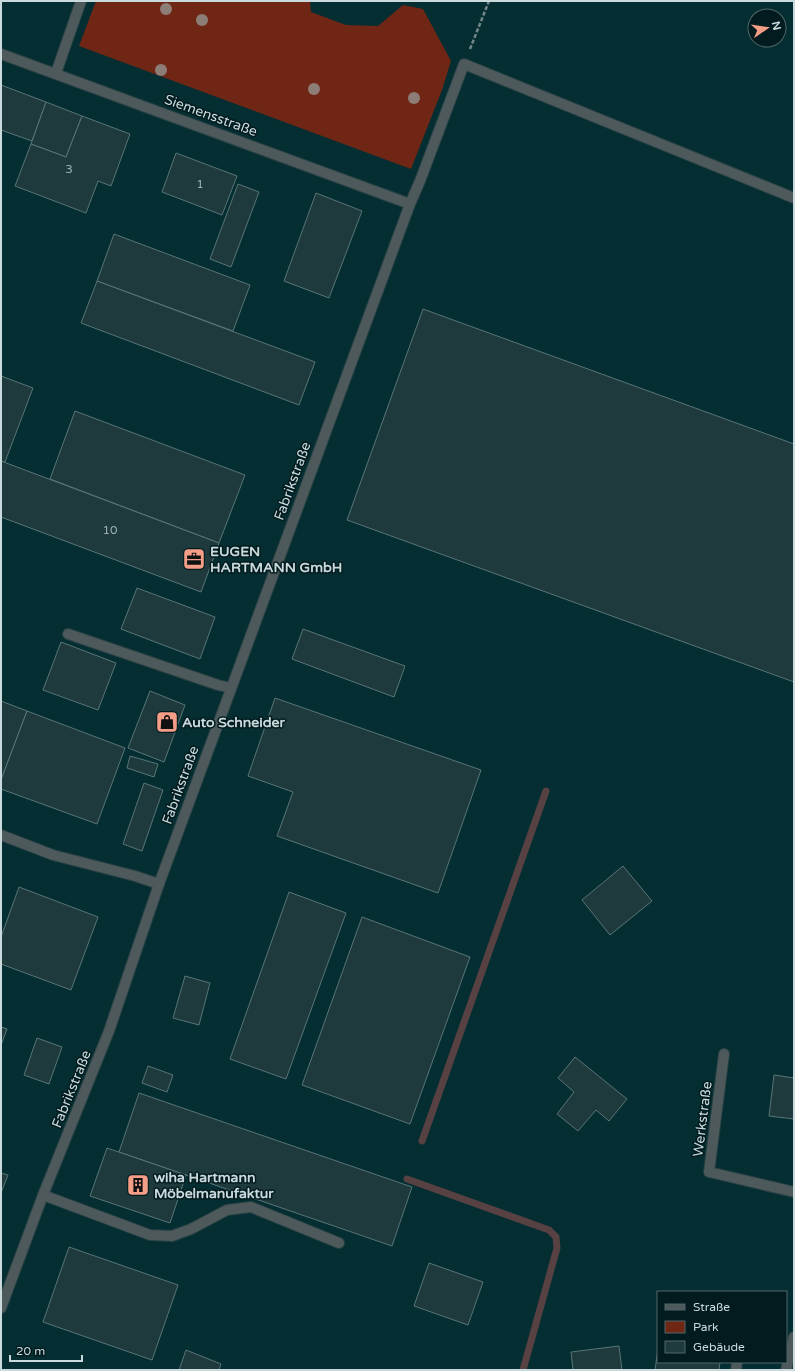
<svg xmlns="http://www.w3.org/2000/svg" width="795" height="1371" font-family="'Varela Round',sans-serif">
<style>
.built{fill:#052e32;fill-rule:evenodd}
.green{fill:#6f2615}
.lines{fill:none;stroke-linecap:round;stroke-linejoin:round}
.stream{stroke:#584142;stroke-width:7}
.building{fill:#1f3a3d;stroke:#587578}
.minor-casing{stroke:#274144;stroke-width:12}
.path{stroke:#73878a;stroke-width:2.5;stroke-dasharray:4 2;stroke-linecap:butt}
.minor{stroke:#4d595b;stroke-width:10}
.tree{fill:#8d7d77}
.labels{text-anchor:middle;stroke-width:3;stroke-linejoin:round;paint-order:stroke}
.number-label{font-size:12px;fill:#9fb1b4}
.street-label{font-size:14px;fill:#cad9db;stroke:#011b1e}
.poi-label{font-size:14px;font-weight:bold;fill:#cad9db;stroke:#011b1e;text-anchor:start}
</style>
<rect width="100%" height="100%" fill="#082427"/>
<path class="built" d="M1,1h793v1369h-793zM755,16h24v24h-24zM658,1292h128v70h-128z"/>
<path class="green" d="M96,1h214l1,11 35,13 32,1 25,-21 20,4 28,52 -9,29 -31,79 -332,-123z"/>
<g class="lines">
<g class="stream">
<path d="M422,1141l124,-350"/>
<path d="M407,1179l142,51 7,7 1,11 -34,122"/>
</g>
</g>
<g class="building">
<path d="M1,85l45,17 -14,39 -31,-11z"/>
<path d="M46,102l36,14 -16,41 -35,-13z"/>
<path d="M82,116l48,18 -19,52 -13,-5 -12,32 -71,-27 16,-42 35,13z"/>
<path d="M176,153l61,23 -15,39 -60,-23z"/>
<path d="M238,184l21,8 -28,75 -21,-8z"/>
<path d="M316,193l46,18 -33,87 -45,-17z"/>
<path d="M114,234l136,51 -17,46 -136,-50z"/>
<path d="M97,281l218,81 -16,43 -218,-82z"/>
<path d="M423,309l371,135v238l-447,-162z"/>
<path d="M1,376l32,12 -28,74 -4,-1z"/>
<path d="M75,411l170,64 -26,68 -169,-64z"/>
<path d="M1,461l218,82 -18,49 -200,-75z"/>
<path d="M137,588l78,29 -15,42 -79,-30z"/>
<path d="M303,629l102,37 -11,31 -102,-38z"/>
<path d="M61,642l55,21 -18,47 -55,-20z"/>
<path d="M150,691l35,14 -21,57 -36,-14z"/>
<path d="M275,698l206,72 -43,123 -161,-57 16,-44 -45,-16z"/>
<path d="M1,701l26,10 -26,69z"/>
<path d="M27,711l98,37 -28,76 -96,-35v-9z"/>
<path d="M130,756l28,8 -4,13 -27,-9z"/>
<path d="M144,783l19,7 -21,61 -19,-7z"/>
<path d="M623,866l29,35 -42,34 -28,-35z"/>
<path d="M19,887l79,30 -27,73 -70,-26v-27z"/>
<path d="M289,892l57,21 -60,166 -56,-20z"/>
<path d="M362,917l108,40 -60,167 -108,-39z"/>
<path d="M185,976l25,7 -11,42 -26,-7z"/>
<path d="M1,1027l6,2 -6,16z"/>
<path d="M37,1038l25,9 -13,37 -25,-9z"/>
<path d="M575,1057l52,42 -18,22 -13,-11 -18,21 -21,-17 17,-22 -16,-14z"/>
<path d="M148,1066l25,9 -6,17 -25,-9z"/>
<path d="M774,1075l20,3v41l-25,-3z"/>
<path d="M139,1093l273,94 -20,59 -273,-94z"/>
<path d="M107,1148l79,27 -16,48 -80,-27z"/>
<path d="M1,1173l7,2 -7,18z"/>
<path d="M69,1247l109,38 -26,75 -109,-38z"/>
<path d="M429,1263l54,19 -15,43 -54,-19z"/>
<path d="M619,1346l3,24h-49l-2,-18z"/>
<path d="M658,1349v13h62l-1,8h-64z"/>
<path d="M186,1350l35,14 -2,6h-40z"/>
</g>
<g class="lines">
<g class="minor-casing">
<g id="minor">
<path d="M1,54l409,150"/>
<path d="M56,73l25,-72"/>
<path d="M68,634l150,51 13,3"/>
<path d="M1,835l52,20 82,21 24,8"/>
<path d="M724,1054l-15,118 85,20"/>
<path d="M43,1195l107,40 22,1 19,-7 36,-19 24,-3 88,36"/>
<path d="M1,1308l42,-113 66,-164 50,-147 251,-680 10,-23 44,-117 330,134"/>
<path d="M736,1370l1,-8"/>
<path d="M786,1370l8,-33"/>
</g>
</g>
<path class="path" d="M470,49l19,-48"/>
<use href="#minor" class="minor"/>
</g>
<g class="tree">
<circle cx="166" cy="9" r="6"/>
<circle cx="202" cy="20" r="6"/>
<circle cx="161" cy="70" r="6"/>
<circle cx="314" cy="89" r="6"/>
<circle cx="414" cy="98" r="6"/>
</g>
<defs>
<g id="office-square" transform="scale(1.15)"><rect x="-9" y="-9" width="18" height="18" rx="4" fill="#f49e88" stroke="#011b1e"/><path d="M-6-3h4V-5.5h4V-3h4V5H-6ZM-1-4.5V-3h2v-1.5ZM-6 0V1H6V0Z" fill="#111"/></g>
<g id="shop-square" transform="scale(1.15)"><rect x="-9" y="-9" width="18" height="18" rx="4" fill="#f49e88" stroke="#011b1e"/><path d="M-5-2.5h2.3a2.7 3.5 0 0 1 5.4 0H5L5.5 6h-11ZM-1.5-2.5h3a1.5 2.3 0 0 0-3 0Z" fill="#111"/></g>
<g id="building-square" transform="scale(1.15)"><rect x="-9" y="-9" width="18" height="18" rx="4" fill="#f49e88" stroke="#011b1e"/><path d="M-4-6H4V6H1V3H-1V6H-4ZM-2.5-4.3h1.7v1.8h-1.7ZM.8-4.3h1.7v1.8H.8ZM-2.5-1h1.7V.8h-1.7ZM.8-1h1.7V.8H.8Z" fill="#111"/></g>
</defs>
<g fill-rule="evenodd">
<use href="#office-square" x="194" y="559"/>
<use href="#shop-square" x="167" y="722"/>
<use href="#building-square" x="138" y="1185"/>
</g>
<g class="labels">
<g class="number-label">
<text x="69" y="173">3</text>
<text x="200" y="188">1</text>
<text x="110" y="534">10</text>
</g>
<g class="street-label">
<text transform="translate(211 115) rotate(20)" y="5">Siemensstraße</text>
<text transform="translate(292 481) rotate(-70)" y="5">Fabrikstraße</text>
<text transform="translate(180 785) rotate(-70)" y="5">Fabrikstraße</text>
<text transform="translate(71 1089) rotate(-68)" y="5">Fabrikstraße</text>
<text transform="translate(702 1119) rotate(-83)" y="5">Werkstraße</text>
</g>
<g class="poi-label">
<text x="210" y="556">EUGEN<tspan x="210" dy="16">HARTMANN GmbH</tspan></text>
<text x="182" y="727">Auto Schneider</text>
<text x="154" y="1182">wiha Hartmann<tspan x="154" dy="16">Möbelmanufaktur</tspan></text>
</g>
</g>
<rect width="795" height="1371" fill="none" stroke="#cad9db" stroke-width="4"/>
<rect x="657" y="1291" width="130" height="72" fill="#011b1e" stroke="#51676a"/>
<rect x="665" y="1304" width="20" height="6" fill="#4d595b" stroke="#51676a"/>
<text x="693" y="1311" font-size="12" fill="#cad9db">Straße</text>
<rect x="665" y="1321" width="20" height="12" fill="#6f2615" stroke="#51676a"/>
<text x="693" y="1331" font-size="12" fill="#cad9db">Park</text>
<rect x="665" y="1341" width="20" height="12" fill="#1f3a3d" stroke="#51676a"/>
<text x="693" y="1351" font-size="12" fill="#cad9db">Gebäude</text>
<g transform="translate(767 28) rotate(77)"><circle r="19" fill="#011b1e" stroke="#51676a"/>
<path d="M0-3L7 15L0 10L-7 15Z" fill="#f49e88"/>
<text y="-6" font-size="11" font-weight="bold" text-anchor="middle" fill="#cad9db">N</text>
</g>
<path d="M10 1355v6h72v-6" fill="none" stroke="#cad9db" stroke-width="2"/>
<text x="16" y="1355" font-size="12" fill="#cad9db" stroke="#011b1e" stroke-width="3" paint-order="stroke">20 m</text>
</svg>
